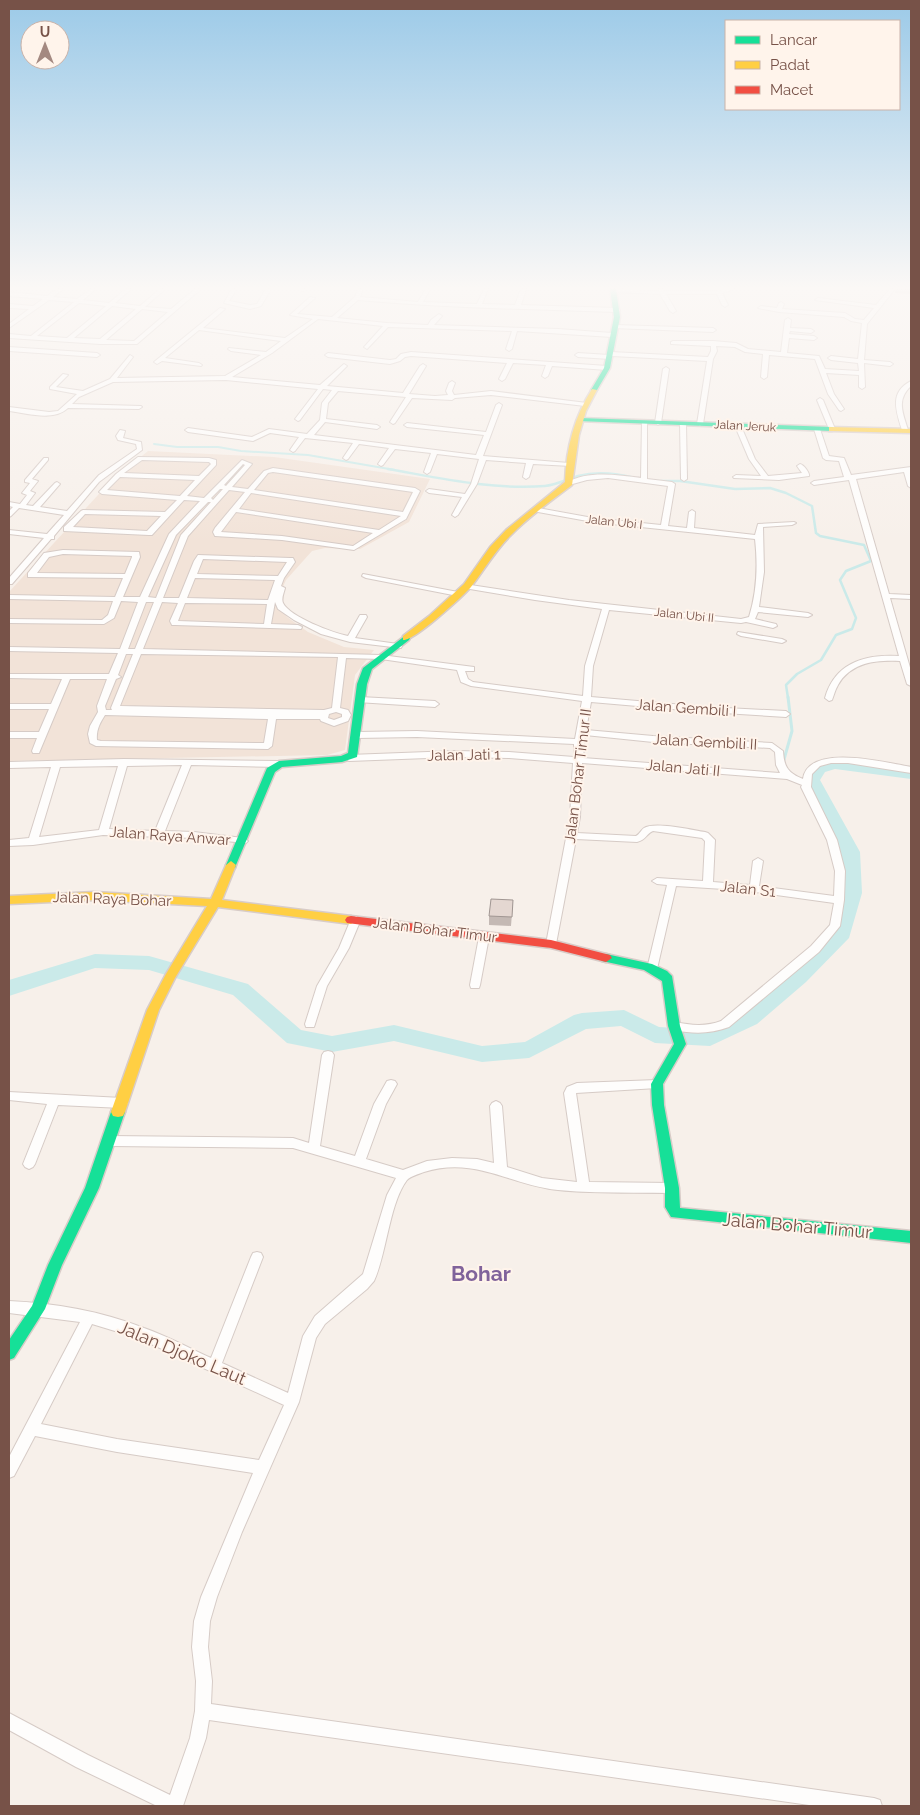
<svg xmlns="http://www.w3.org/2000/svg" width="920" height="1815" font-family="Raleway,sans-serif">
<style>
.residential{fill:#f2e3d8}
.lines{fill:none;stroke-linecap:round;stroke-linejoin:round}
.stream-far2{stroke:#caeae9;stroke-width:2}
.stream-far1{stroke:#caeae9;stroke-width:2.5}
.stream{stroke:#caeae9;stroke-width:3}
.river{fill:#caeae9;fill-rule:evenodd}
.street-casing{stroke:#d6cbc6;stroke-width:2}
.fast-casing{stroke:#d8ccc8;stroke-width:3}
.slow-casing{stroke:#d8ccc8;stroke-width:3}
.jam-casing{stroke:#d8ccc8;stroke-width:3}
.street{fill:#fefdfc;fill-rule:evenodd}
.fast{fill:#16e098;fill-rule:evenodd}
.slow{fill:#ffcf43;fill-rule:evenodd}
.jam{fill:#f24e42;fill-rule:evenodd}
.wall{fill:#c4b9b4}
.building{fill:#e4d7d1;stroke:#a09692}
.labels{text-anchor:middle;stroke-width:4;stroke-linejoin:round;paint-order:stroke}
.far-street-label{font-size:12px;fill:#775248;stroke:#fff4eb}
.street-label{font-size:15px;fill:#775248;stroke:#fff4eb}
.near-street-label{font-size:18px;fill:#775248;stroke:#fff4eb}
.near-quarter-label{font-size:21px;font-weight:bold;fill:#80639b;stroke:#fff4eb}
</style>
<rect width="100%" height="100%" fill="#f7f0ea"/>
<path class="residential" d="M148,451l126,6 156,22 -21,43 -49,27 -35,-1 -13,3 -26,29 -10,22 11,15 21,15 36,15 30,3 -19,25 -10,75 -18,5 -318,6v-169l100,-109z"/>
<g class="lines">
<path class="stream-far2" d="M154,444l23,3h41l23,4 67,4 87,15"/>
<g class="stream-far1">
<path d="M388,469c52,9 104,21 157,17 11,-1 22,-7 33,-10 19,-5 38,-3 57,2"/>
<path d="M661,481h19l55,8 35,-1 16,5 26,13 4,27 4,3 44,9 7,16 -25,10 -6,9 16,38 -4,11 -16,6 -15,25 -24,14 -11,11 2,13"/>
</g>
<path class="stream" d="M783,763l9,-32 -4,-34"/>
<path class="river" d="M834,758l77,11v10l-76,-10 -10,3 -5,8 40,72 2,41 -13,45 -43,44 -49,42 -47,22 -55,-3 -34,-17 -35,3 -57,29 -47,4 -88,-21 -62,11 -45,-9 -54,-48 -84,-25 -54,-2 -86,28v-16l86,-26 54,2 99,28 53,46 31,6 62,-11 88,21 43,-4 49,-27 8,-2 42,-3 35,17 48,3 34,-18 51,-40 38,-37 12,-42 -2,-41 -38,-72 11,-16z"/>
<g class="street-casing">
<g id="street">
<path d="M57,289h6l-10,8 24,2 14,-10h5l-13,11 26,3 17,-14h5l-16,14 25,3 20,-17h5l-20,18 26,2 24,-20h6l-64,55h-37l-91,-6v-4l22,2 43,-34 -25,-2 -40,28v-4l20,-15 -20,-1v-4l24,2 10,-7 -34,-3v-4l38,4zM79,303l27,3 -39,32 -30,-2zM112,306l24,3 -36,30 -26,-1zM142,309l26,3 -34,29 -28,-1z"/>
<path d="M232,289h5l-8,12 21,4 7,-1 9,-15h5l-10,17 -11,3 -26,-6z"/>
<path d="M302,289h4l1,1 -5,1z"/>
<path d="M358,289h5l-3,8 58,5 8,-13h4l-7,13 54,2 7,-15h4l-6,15 33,1 6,-16h5l-5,16 96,3 3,2 -3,2c-87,-3 -172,-4 -259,-12l-21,18 50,5 41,2 3,-5 8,-6 3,2 -8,9 124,4 54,4 3,2 -3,2 -95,-6 -5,18 -3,2 -3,-2 6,-18 -124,-4 -21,22 -3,-2 1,-1 18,-20 -65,-7 -46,34 -40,24 88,8 24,-21 3,2 -20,20 76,7 17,-27 3,-2 3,2 -17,28 26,2 13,-1 -2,-4 3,-8 3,-2 3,2 -3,8 2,4 37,-4 96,12v2l-2,1 -94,-11 -36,3 -3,2 -40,-2 -17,25 -2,1 -3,-2 16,-25 -68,-6 -10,12 -2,16 51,6 3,2 -3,2 -52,-7 -11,13 162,20 8,-20 -77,-8 -3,-2 3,-2 79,9 10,-27 3,-2 3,2 -19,51 86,7 3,2 -1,1 -38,-2 -4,13 -3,2 -3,-2 3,-14 -40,-3 -9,24 -19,31 -3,2 -3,-2 10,-18 -33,-4 -3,-2 3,-2 36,5 6,-10 8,-25 -42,-5 -7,18 -3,2 -3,-2 7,-19 -36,-4 -12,16 -2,1 -3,-2 11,-16 -30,-4 -11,15 -2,1 -3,-2 10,-15 -48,-5 -10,13 -2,1 -3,-2 9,-13 -29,-4 -17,8 -65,-9 -3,-2 3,-2 64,9 17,-8 38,5 13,-14 2,-17 10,-13 -9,-1 -23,31 -2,1 -3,-2 23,-30 -92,-9 -113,2 -34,15 -7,7 69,2 1,1 -3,2 -71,-1c-15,14 -41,5 -59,3v-4l40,5 9,-1 19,-17 -27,-5v-2l13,-13 5,1 -12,12 27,4 27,-12 20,-24 3,2 -16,21 108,-2 36,-21 -30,-4 -3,-2 1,-1 37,4 15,-11 -82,-11 -34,28 34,5 3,2 -1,1 -39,-5 -5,3 -3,-2 66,-54 5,1 -22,19 82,10 28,-19 -23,-4 20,-18 5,1 -18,16 35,3 23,-20z"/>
<path d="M614,289l45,2 -1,-2h4l2,2h46l25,-2 -13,4 6,12 -3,2 -3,-2 -5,-11h-51l10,17 -3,2 -3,-2 -10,-17 -48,-2v-2z"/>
<path d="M890,289h5l-28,35 -3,36 26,2 3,2 -3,2 -26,-3 1,24 -3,2 -3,-2v-12l-33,-2 8,21 10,15 -3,2 -2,-1 -11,-16 -13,-35 -46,-4 -2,22 -3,2 -3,-2 2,-23 -18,-2 -10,-5 -19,-1 1,5 -4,8 -10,65 -3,2 -3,-2 10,-63 -95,-5v2l-2,1 -32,-2 -3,-2 3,-2 31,2v-2l2,-1 97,5 3,-6v-5l-40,-2v-2l2,-1h40l23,2 12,6 33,3 4,-32 3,-2 3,2 -1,8 21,1 3,2 -3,2 -21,-2 -1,3 25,2 3,2 -3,2 -25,-2 -2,15 32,3 6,13 34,2 -1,-8 -27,-3 -3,-2 3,-2 27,3 4,-36 -11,-2 -7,-4 -65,-5 -21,-4 3,-2 16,2 2,-5 2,-1 3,2 -2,5 63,4 10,6 9,1 10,-12 -59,-8 3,-2 58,7z"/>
<path d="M615,325l98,3 3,2 -3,2 -100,-4v-2z"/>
<path d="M9,347l88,6 3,2 -3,2 -88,-6z"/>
<path d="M411,352l196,14 3,2 -3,2 -55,-4 -4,10 -3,2 -3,-2 4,-11 -33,-2 -8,16 -3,2 -3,-2 8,-16 -96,-7 -6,1 -5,4 -10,3 -62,-7 -3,-2 3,-2 62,7 6,-1 5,-5z"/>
<path d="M666,367l3,2 -8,54 -3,2 -3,-2 8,-54z"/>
<path d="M911,381v5c-15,14 -8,27 -3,44l-3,2 -3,-2c-6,-19 -13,-38 9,-49z"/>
<path d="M820,398l3,2 12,29 -1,1 -5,-1 -12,-29z"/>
<path d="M642,422l5,1v56l25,3 3,2 -7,42 19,2 2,-16 3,-2 3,2 -1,16 61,7 3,-11 36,-2 2,1 -4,2 -29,2 1,45 -5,35 49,6 4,2 -4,2 -50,-5 -3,7 21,5 1,2 -4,2 -27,-6 -5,1 -132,-13 -16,56 -2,31 116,10 79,4 4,3 -4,3 -79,-5 -116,-10 -5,28 67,6 119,7 11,8c1,16 5,22 20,28 5,-37 85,-16 108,-12v6l-63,-10h-17l-11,3 -8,8 -1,13 26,53 8,31 -1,29 -4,26 -21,26 -90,75c-19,7 -35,7 -55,3l-4,-1 -1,-3 1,-3 4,-1c16,3 32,5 47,-1l90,-75 19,-21 4,-22 -94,-13 -64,-4 -19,83 -1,3h-8l-1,-3 20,-84 -10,-1 -5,-3 5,-3 46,3 2,-40 -3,-3 -49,-7c-6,2 -7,9 -16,11l-61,-3 -20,105 -5,4 -4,-1 -1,-3 24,-127 3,-54 -64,-5 -55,-1 -105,4 -4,-3 4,-3 105,-4 55,1 65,5v-13l-157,-7 -60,1 -4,-3 4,-3 60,-1 158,8 7,-38 -111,-15 -10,-4 -4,-12 -76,-11 -35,-1 -6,50 8,2 3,5 -3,6 -14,5 -13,-5 -1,-2h-44l-4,27 -4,3 -172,-3 -6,-3 -2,-9 2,-8 8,-14 -1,-6 10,-27h-37l-31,74h-6l-1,-2 5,-13h-28v-6h30l10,-23h-40v-5h42l11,-25 -53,-1v-4h100l9,-21 -109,-2v-4l111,2 18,-47 -17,-1 -7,17 -10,6 -95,-1v-4l93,1 6,-5 5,-14 -104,-2v-4l106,2 8,-19 -95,-1v-4l16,-20 19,-3 76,2 1,5 -17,40h17l29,-63 31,-33 -16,-1 -32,35h-3l-85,-4v-4l17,-16 2,-1 82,2 12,-12 -75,-6 -3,-2 17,-18 22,-17 71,1 7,2v5l-29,31 17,2 38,-38 10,4 -20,23 16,2 16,-18 9,-3 142,20 5,3 -14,28 -52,31 -72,-10 -67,-4 -2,-4 2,-4 30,-36 -16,-2 -41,46 -25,62h16l15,-37 4,-6 92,3h3l2,4 -11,16 -3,8 4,2c-1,5 -4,10 -2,15 7,14 50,30 65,33l12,-21h6l1,2 -12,21 43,6 4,2 -1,2 -51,-6 -29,-8 -27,-14 -16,-11 -3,-7 -4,22 27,1 4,2 -1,2 -126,-4h-3l-2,-4 8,-18 -16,-1 -19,47 238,6 93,12v4h-9l3,8 5,3 110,14 2,-30 17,-57 -67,-9 -71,-12v-4l105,16 172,19 8,-2c8,-26 9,-51 6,-78l-162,-17 -55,-10 -3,-2 3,-2 55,10 68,7 7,-39 -60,-8 -21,2 -18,5 -3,-2c21,-13 51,-8 75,-5zM142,460l67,2 2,2 -12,12 -75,-3zM243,464l2,1 -19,21 -2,-1zM273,472l140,20 -10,20 -149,-22 14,-17zM120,477l75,3 -15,16 -73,-6zM220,489h3l-10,11 -2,-2zM251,493l150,23 -22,14 -140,-21zM208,502h3l-30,33 -25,63 -8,-1 28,-62zM236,512l137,21 -20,13 -71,-10 -61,-4zM85,514l76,2 -14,15 -74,-4zM63,554l69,2v1l-7,17 -88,-1 12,-16zM203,559l84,3 -9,14 -81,-2zM195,578l80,2 -7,20 -81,-2zM146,602h8l-19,47h-7zM185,603l82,1 -3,20 -86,-3zM126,654h7l-22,54 1,2h-6l-1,-4 11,-27 5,-2 -3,-2zM141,654l197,3 -6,51 -8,2 -204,-4zM336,712l6,2v3l-8,3 -6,-2 1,-4zM105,715l163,4 -4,24 -163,-2 -4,-1c-1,-10 3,-17 8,-25zM585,735l68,7 117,6 5,4 1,13 4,8 -197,-15zM582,763l205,16 15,6 -1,2 26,53 8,31 -1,25 -75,-10 4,-25 -5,-3 -5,3 -3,24 -37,-3 2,-42 -7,-7 -3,-1c-12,-2 -51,-11 -61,-4 -3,2 -4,6 -8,8l-59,-3 3,-16z"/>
<path d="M683,422l3,2 1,55 -3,2 -3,-2 -1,-55z"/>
<path d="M738,424l3,2 14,33 13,17 34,-3 -5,-7 3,-2c4,1 10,9 9,12l-30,4 -45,-2 -1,-1 3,-2 25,1 -12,-17 -14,-33z"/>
<path d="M817,427l3,2 9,27 15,2 7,17 60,-8v21l-3,-2 -4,-14 -48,7 33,115 22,1v4l-21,-1 21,73v15l-4,-2 -7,-23c-24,-1 -49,1 -62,24 -3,5 -4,10 -6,15l-3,1 -4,-3c10,-36 41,-44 74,-42l-50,-176 -35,5 -3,-2 3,-2 30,-4 -5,-16 -13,-1 -3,-2 -9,-29z"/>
<path d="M120,430l5,1 -2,7 18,4 1,8 -43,32 -45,54v3h-3l-39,45h-3v-6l35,-40 -35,-4v-4l38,4 17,-19 -45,-7 -8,8 -2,1v-6l4,-4 -4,-1v-4l11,2 7,-9 -5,-2 8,-10 -5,-1v-2l19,-22h4v2l-16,19 6,2 -8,10 5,2 -9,12 7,1 22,-23 2,-1 3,2 -20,23 27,4 32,-36 38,-26 -1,-5 -18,-4 -2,-4z"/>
<path d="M363,574l95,18 4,2 -4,2 -92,-18 -4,-2z"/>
<path d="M738,632l44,7 4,2 -4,2 -41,-7 -4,-2z"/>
<path d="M360,697l75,4 4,3 -4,3 -78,-5v-4z"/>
<path d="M124,759l155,2 4,3 -4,3 -88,-2 -26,66 29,1 49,6 5,3 -2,2 -52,-5 -91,-3 -70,10 -24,1v-6l20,-2 22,-71 -42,1v-6zM182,765l-27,66 -46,-2 18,-63zM118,766l-19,64 -60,7 21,-70z"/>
<path d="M356,916l5,3 -12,29 -22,38 -12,38 -1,3h-8l-1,-3 12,-38 22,-38 12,-29z"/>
<path d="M484,933l5,4 -9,48 -1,3h-8l-1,-3 9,-48z"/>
<path d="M328,1051l4,1 2,3 -14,91 35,10 19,-52 13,-23 4,-1 4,1 2,3 -11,20 -20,55 37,11 24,-9 25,-3 25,1 17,4 -4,-57 2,-3 4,-2 4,2 2,3 5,61 35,11 35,4 -13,-89 3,-6 10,-4 80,-3 4,1 2,3 -2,3 -4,1 -81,5 13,89 83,1 4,1 2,4 -2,4 -4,1c-38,-1 -76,1 -114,-3 -48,-5 -83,-34 -134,-18 -5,2 -13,4 -17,8 -18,24 -20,73 -33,101l-7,8 -42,35 -9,14 -17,64 -57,130 -25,65 -7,24 -2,26 4,34 -1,23 663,94 6,2 2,6h-66l-607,-86 -3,18 -23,68h-26l-81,-39 -67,-37v-17l79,42 82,40 20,-57 5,-27 1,-30 -4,-34 2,-26 7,-24 52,-124 -136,-21 -82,-16 -21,40 -5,2v-21l71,-135 -71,-9v-12c46,2 92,10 135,27 23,8 45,20 67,30l40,-101 2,-4 4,-1 4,1 2,4 -41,106 66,30 15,-57 12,-20 48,-42 24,-79 9,-17 -103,-30 -184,-2 -4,-2 -2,-3 2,-3 4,-2 184,2 16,5 13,-88 2,-3zM92,1324l46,14 146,67 -25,55 -142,-21 -76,-15z"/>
<path d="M9,1092l113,6 4,2 2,3 -2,3 -4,2 -64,-3 -23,59 -2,3 -4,2 -4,-2 -2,-3 24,-60 -38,-4z"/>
</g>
</g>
<g class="fast-casing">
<g id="fast">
<path d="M610,289h6l4,28 -10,51 -13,22 -3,2 -3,-2 13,-22 10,-51z"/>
<path d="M580,418l252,9 4,2 -4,2 -254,-10v-2z"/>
<path d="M406,635l4,3 -1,2 -37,29 -5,15 -10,73 -15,5 -60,5 -7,5 -39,93 -1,3h-8l-1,-3 41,-97 12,-7 62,-5 7,-3 9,-69 6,-16z"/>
<path d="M606,954l46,10 15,7 5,5 8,50 6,18 -23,40 1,21 15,83 1,20 231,23v12l-240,-26 -6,-10v-19l-13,-83 -1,-21 23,-40 -6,-18 -6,-45 -18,-11 -42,-9 -2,-3 2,-3z"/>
<path d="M118,1107l5,1 2,4 -26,76 -37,77 -17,44 -31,49 -5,2v-20l23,-34 16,-41 37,-77 26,-76 2,-4z"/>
</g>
</g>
<g class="slow-casing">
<g id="slow">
<path d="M592,389l5,1 -11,21 -7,24 -7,50c-21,16 -44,32 -62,51 -15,15 -26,34 -39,51 -9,10 -58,55 -68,53v-4l26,-20 35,-32 26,-37 16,-17 59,-48c1,-33 9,-65 27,-93z"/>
<path d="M829,427l82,2v4l-79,-2h-3z"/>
<path d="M231,861l5,4 -14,35 129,16 6,4 -6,4 -133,-17 -43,71 -16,32 -34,102 -2,4 -5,1 -5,-1 -2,-4 36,-102 19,-36 41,-68 -112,-6 -86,4v-8l86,-4 116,7 15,-34z"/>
</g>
</g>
<g class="jam-casing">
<path id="jam" d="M351,916l200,24 59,15 2,3 -6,4 -55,-14 -204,-25 -2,-3 2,-3z"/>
</g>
<use href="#street" class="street"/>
<use href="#fast" class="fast"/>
<use href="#slow" class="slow"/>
<use href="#jam" class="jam"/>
</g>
<g class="wall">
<path d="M895,289h16v5l-16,-1z"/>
<path d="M513,900l-2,26 -22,-1v-9z"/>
</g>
<path class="building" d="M491,899l22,1 -1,17 -23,-1z"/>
<linearGradient id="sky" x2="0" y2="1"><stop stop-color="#9ccae8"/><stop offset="0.53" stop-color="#fbf8f6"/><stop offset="1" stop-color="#fbf8f6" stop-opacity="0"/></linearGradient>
<rect width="920" height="543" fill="url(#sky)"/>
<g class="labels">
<g class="far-street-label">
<text transform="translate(745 426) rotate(3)" y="4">Jalan Jeruk</text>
<text transform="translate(614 522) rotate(6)" y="4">Jalan Ubi I</text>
<text transform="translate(684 615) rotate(6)" y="4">Jalan Ubi II</text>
</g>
<g class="street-label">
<text transform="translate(686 708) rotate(4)" y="5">Jalan Gembili I</text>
<text transform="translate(705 742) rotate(3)" y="5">Jalan Gembili II</text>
<text transform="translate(464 755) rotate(-1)" y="5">Jalan Jati 1</text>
<text transform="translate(683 768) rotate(5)" y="5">Jalan Jati II</text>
<text transform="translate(578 776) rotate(-83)" y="5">Jalan Bohar Timur II</text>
<text transform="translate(170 836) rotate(4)" y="5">Jalan Raya Anwar</text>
<text transform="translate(748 889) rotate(6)" y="5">Jalan S1</text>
<text transform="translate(112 899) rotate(2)" y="5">Jalan Raya Bohar</text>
<text transform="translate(435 930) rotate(7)" y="5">Jalan Bohar Timur</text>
</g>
<g class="near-street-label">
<text transform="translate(797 1226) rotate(5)" y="6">Jalan Bohar Timur</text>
<text transform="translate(182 1353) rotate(23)" y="6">Jalan Djoko Laut</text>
</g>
<g class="near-quarter-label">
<text x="481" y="1281">Bohar</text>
</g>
</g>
<rect width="920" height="1815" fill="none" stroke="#775248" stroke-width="20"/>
<rect x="725" y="20" width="175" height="90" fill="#fff4eb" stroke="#c9b3aa"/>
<rect x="735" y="36" width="25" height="8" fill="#16e098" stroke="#c9b3aa"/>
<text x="770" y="45" font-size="15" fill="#775248">Lancar</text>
<rect x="735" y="61" width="25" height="8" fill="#ffcf43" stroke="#c9b3aa"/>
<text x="770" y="70" font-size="15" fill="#775248">Padat</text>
<rect x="735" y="86" width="25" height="8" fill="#f24e42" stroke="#c9b3aa"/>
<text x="770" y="95" font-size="15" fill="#775248">Macet</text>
<g transform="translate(45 45)"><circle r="24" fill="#fff4eb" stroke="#c9b3aa"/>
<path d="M0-4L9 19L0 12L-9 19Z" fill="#a48981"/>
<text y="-8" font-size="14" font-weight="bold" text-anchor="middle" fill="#775248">U</text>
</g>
</svg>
